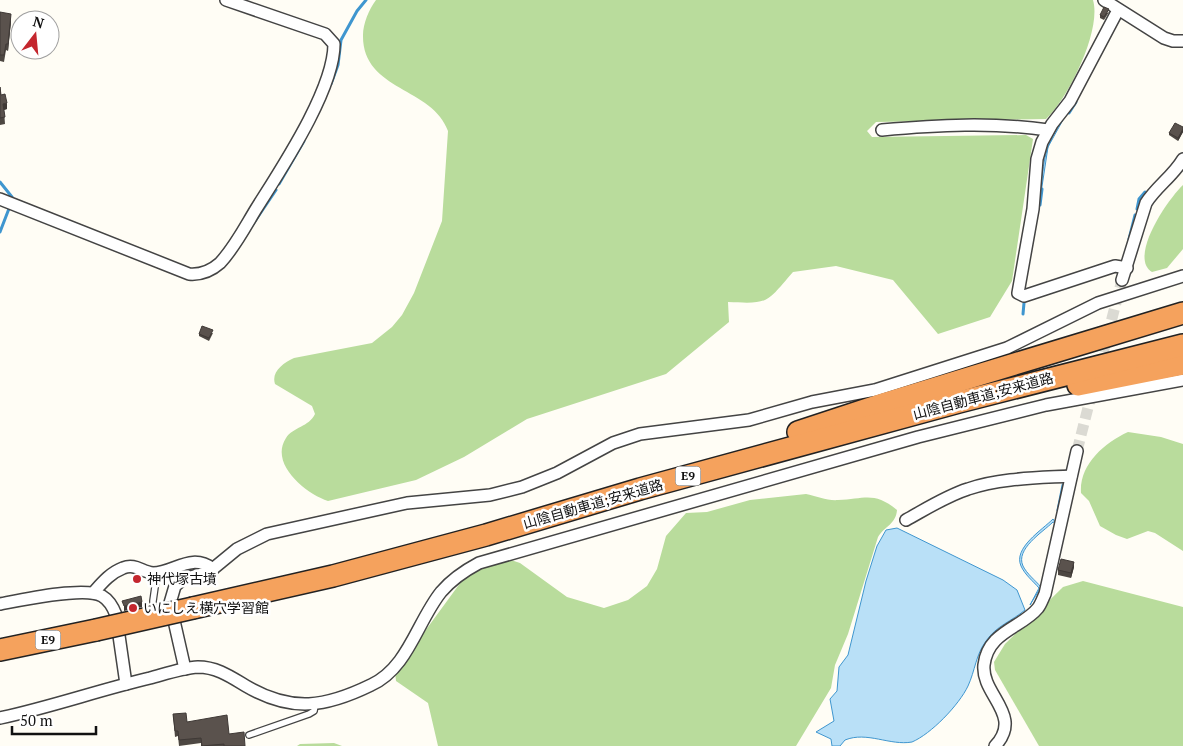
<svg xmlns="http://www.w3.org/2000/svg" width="1183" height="746" font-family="'PT Serif','Noto Sans JP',serif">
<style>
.forest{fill:#b9dc9c}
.water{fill:#b9e0f7;stroke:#3f96cf}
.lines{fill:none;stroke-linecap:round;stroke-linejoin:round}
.stream{stroke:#3f96cf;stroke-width:3}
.minor-tunnel{stroke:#dbdad3;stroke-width:11;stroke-dasharray:11 5.5;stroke-linecap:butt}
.service-casing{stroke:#444;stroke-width:8}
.minor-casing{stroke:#444;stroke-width:14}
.motorway-casing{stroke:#222;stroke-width:24}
.service{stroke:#fff;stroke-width:5.5}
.minor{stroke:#fff;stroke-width:11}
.motorway{stroke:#f5a25d;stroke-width:21}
.motorway-bridge-casing{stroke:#222;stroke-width:24;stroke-linecap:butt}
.motorway-bridge{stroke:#f5a25d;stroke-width:21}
.wall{fill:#4d4742}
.shaded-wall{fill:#3f3936}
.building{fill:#5a524d;stroke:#3f3936}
.poi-dot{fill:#c4262e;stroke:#fff;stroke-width:2}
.labels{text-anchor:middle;stroke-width:5;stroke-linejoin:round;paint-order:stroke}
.shield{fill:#fff;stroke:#585858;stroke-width:1}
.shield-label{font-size:12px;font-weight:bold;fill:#111}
.street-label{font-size:14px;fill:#111;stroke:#fff}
.poi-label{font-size:14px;fill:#111;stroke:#fff;text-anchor:start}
</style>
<rect width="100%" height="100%" fill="#fffdf5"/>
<g class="forest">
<path d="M376,0h717c9,30 -25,99 -47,119l-170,3 -9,9 5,6 154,-2 7,4 -21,142 -22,36 -52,17 -45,-54 -57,-14 -43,6c-27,31 -23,32 -65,30l1,20 -63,52 -139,45 -63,38 -48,23 -88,21c-22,-7 -59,-37 -42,-63 7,-11 23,-11 29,-24l-3,-8 -37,-22c-4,-12 8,-21 19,-26l78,-15 20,-16 10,-12 12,-22 28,-72 6,-90c-15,-44 -86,-40 -85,-96 0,-11 6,-26 13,-35z"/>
<path d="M1183,185v64l-16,19 -15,4c-24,-15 16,-73 31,-87z"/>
<path d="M1128,432l33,5 22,7v107l-28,-18 -7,-2 -21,8 -11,-4 -16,-9 -11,-25 -8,-8c-2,-28 23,-50 47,-61z"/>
<path d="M806,494c10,2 22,7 32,6 27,-1 36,-9 59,10 -1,14 -12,16 -19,27l-30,97 -13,31 -4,23 -35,58h-358l-10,-43 -32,-22 -1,-9 63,-86 9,-11 16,-10 28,-5 9,3 47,34 37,11 24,-8 19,-14 10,-17 9,-33 20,-23 21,-1 43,-12z"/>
<path d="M1083,581l100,26v139h-144l-44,-76 -1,-8 11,-18 58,-57z"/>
<path d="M334,743l8,3h-45l3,-2z"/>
</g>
<g class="water">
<path d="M1064,118l-16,29 -7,46c2,-32 4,-49 23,-75z"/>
<path d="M1053,519l3,4 -3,-1c-10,10 -38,27 -30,44 4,8 12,14 18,21l-11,18 9,-17c-6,-7 -14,-13 -18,-22 -8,-18 21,-36 32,-47z"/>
<path d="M897,528l106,52 14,10 8,20c-13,11 -29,16 -39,31 -10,13 -11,30 -18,45 -9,19 -37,48 -56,56 -22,4 -45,-11 -67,-2l-5,6h-8l-1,-7 -15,-7 18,-11 -4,-22 7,-8 2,-24 9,-12 18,-74 11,-35 9,-16z"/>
</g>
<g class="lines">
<g class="stream">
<path d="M331,84l7,-19 3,-25 16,-29 9,-11"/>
<path d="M1069,113l7,-11"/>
<path d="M0,182l12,15"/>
<path d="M279,184l25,-43"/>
<path d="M1040,205l2,-16"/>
<path d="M1137,209l2,-10 6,-7"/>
<path d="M251,227l25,-37"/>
<path d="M0,232l10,-26"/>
<path d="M1129,239l6,-24"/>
<path d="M1023,314l1,-11"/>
<path d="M1058,510l5,-25"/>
</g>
<g class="minor-tunnel">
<path d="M1099,368l23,-88"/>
<path d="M1077,451l16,-63"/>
</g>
<g class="service-casing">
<g id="service">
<path d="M153,601l4,-28"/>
<path d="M249,735l60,-21 5,-3 1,-6"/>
</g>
</g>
<g class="minor-casing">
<g id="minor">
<path d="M1104,0l60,38 9,3h10"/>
<path d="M1118,10l-48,91 -18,23 -10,18 -5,17 -4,50 -15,84 6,3 91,-30 12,2"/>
<path d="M882,130c55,-5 111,-8 166,0"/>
<path d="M0,199l189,75c12,1 22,-3 31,-11 15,-16 25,-36 36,-54 25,-40 78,-119 78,-165l-9,-10 -99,-34"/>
<path d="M1122,280l24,-77c10,-16 27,-27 37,-44"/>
<path d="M906,520c20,-11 40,-24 62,-31 32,-11 69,-11 103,-13"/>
<path d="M93,593c9,-10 17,-20 30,-25 12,-5 19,4 30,5 21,0 38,-21 60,-4"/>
<path d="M0,604c21,-4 85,-18 102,-8 7,4 11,11 14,19l10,69"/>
<path d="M185,669l-15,-66 5,-17 8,-7 26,-7 28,-23 30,-15 140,-31 83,-8 32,-8 35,-14 56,-30 27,-9 109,-14 63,-18 63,-12 132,-42 91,-45 85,-27"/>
<path d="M0,718c51,-11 99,-28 150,-40 15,-4 32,-10 48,-11 19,0 33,10 48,19 46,27 80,21 125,-1 37,-17 46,-63 70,-93 11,-13 23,-21 38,-29l439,-126 128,-32 137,-25"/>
<path d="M995,746c29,-31 -14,-51 -11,-81 4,-34 38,-37 54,-57 3,-4 5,-10 7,-14l32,-143"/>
</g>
</g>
<g class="motorway-casing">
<g id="motorway">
<path d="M1078,385l105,-21"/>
<path d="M798,432l88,-29 297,-90"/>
<path d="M193,608l140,-32 153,-41 154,-46 319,-87 224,-57"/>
<path d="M0,650l96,-20"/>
</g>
</g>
<use href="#service" class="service"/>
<use href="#minor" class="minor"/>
<use href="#motorway" class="motorway"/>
<g class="motorway-bridge-casing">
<path id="motorway-bridge" d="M96,630l97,-22"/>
</g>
<use href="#motorway-bridge" class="motorway-bridge"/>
</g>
<g class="wall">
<path d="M0,12l11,9 -3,30 -2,-1 -2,12 -4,-1z"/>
<path d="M1109,12l-5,8 -4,-2v-3z"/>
<path d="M0,87l1,8 6,14 -3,1 1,14 -5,1z"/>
<path d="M1183,127v5l-5,9 -9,-6v-2z"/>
<path d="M213,333l-4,8 -10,-5v-2z"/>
<path d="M1074,567l-3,11 -13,-3v-5z"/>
<path d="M173,714l14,8 42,12 16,12h-44v-3l-22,3 -1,-10 -3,1z"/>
</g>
<g class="shaded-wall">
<path d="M11,14v7l-3,30v-7z"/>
<path d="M7,103v6l-4,1v-6z"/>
<path d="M1183,129v3l-5,9v-3z"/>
<path d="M1074,562v5l-3,11v-5z"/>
<path d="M142,602v5l-18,4v-5z"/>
</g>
<g class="building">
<path d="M1104,7l5,2 -5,8 -4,-2z"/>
<path d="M0,12l11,2 -3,30h-2l-2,11h-4z"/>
<path d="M0,87l1,8 4,-1 2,9 -4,1 2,13 -5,1z"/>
<path d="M1175,123l8,4v2l-5,9 -9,-5z"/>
<path d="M202,326l11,4 -4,8 -10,-4z"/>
<path d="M1061,559l13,3 -3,11 -13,-3z"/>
<path d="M141,596l1,6 -18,4 -2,-5z"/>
<path d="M186,713l1,9 40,-7 2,19 15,-2 1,14h-21v-2l-22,2 -1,-8 -22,2 -1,-9h-3l-2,-17z"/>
</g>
<g class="poi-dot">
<circle cx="137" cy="579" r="5"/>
<circle cx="133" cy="608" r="5"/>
</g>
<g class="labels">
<g class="shield">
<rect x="675.5" y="466.5" width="25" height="19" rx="4"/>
<rect x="35.5" y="630.5" width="25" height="19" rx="4"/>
</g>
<g class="shield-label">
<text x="688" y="480">E9</text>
<text x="48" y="644">E9</text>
</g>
<g class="street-label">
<text transform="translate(983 396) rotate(-15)" y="5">山陰自動車道;安来道路</text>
<text transform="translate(593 504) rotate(-16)" y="5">山陰自動車道;安来道路</text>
</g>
<g class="poi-label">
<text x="147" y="584">神代塚古墳</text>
<text x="143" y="613">いにしえ横穴学習館</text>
</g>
</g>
<g transform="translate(35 35) rotate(16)"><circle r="24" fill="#ffffff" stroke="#a0a0a0"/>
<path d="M0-4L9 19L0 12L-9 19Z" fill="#c4262e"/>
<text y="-8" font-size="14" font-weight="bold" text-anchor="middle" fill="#111111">N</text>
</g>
<path d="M12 726v8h84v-8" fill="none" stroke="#111111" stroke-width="2.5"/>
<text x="20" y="726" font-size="15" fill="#111111" stroke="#ffffff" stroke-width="4" paint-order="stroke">50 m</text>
</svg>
